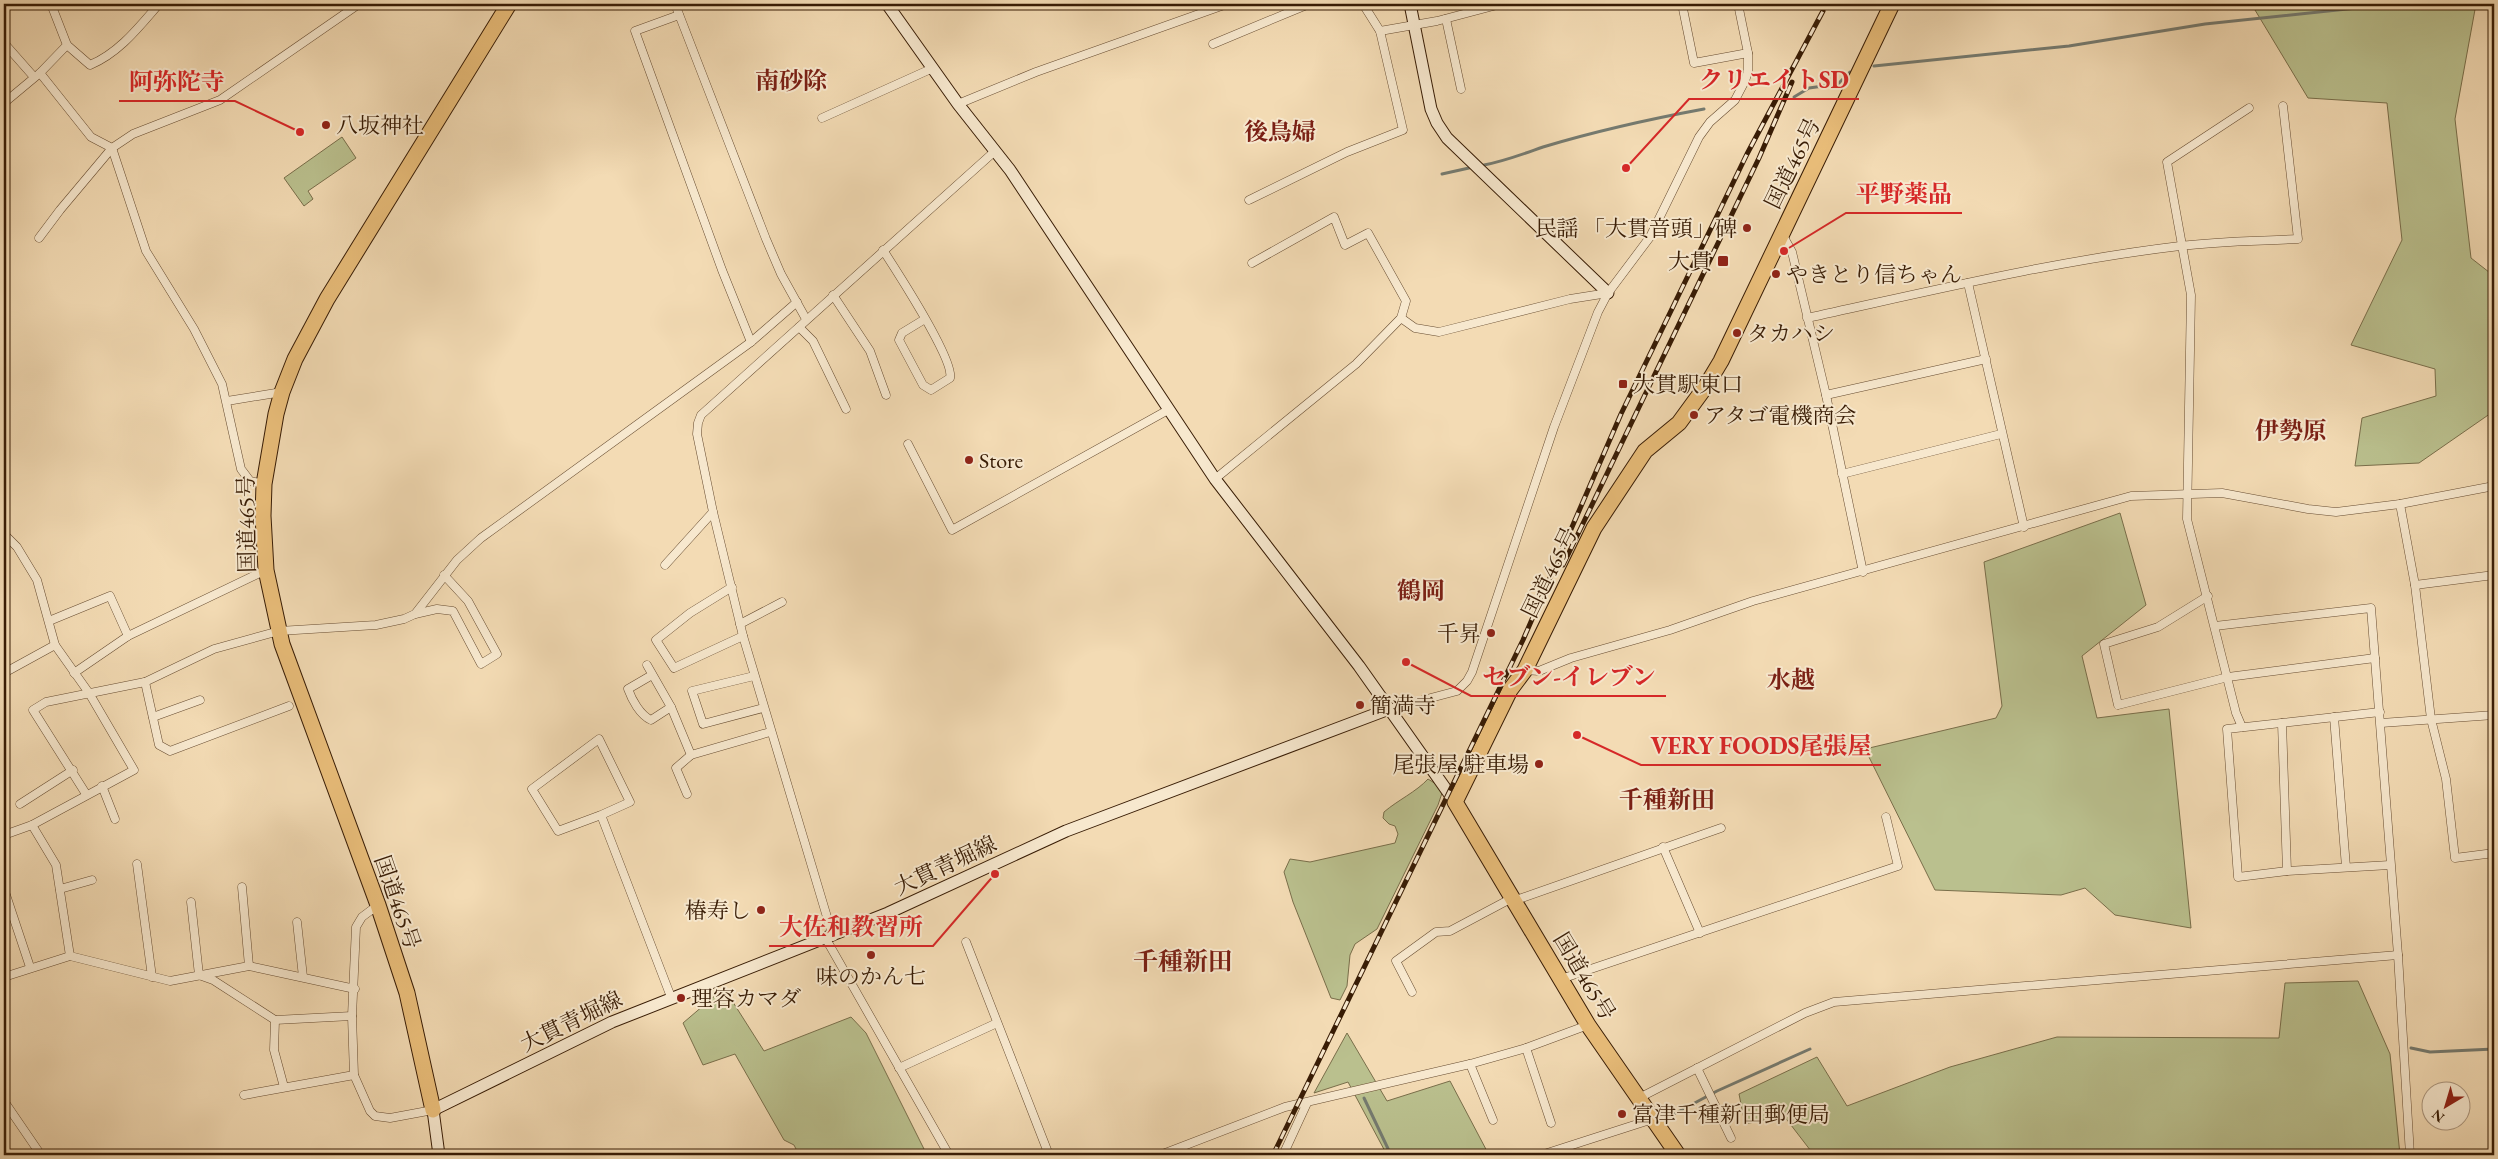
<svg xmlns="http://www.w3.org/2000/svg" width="2498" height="1159" font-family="'EB Garamond','Noto Serif JP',serif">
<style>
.green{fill:#bac08e;stroke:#796e4a}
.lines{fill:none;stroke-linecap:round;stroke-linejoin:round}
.stream{stroke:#757a6f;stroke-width:3}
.street-casing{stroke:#674c31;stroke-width:9}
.secondary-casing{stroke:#381c05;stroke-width:13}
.highway-casing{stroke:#381c05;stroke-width:17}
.street{stroke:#f7e8ce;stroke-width:8}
.secondary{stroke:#f7e8ce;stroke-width:11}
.highway{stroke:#eabe7a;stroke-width:15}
.rail-casing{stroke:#381c05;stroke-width:5}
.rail{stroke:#f7e8ce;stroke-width:3;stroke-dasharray:9;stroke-linecap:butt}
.poi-dot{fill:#8f2418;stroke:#f7e8ce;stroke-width:2}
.labels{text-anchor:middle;stroke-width:4;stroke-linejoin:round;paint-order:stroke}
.poi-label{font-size:22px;fill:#381c05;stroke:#f7e8ce;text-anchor:start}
.street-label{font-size:22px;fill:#381c05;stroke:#f7e8ce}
.neighbourhood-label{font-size:24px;font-weight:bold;fill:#7a1f14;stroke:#f7e8ce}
.quarter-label{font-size:25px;font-weight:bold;fill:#7a1f14;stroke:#f7e8ce}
.leader{fill:none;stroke:#d62828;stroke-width:2}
.callout-dot{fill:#d62828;stroke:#f7e8ce;stroke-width:2}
.callout-label{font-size:24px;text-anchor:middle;font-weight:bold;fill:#d62828;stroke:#f7e8ce;stroke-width:4;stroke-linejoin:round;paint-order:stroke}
</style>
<rect width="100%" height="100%" fill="#f3dbb4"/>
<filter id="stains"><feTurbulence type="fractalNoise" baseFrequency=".004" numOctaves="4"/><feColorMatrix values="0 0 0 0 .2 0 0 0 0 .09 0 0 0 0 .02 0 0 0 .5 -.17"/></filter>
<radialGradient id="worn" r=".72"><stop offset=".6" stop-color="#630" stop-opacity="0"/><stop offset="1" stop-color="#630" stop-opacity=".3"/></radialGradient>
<g class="green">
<path d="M2254,4h222l-21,115 16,139 23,18v135l-75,52 -64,3 7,-48 74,-22 -1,-27 -84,-24 51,-105 -15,-137 -79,-5 -53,-88z"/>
<path d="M342,137l14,21 -48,33 5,8 -9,7 -20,-28z"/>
<path d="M2120,513l26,92 -64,51 15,62 72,-9 22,219 -76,-13 -30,-27 -24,7 -126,-5 -70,-141 131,-31 6,-12 -18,-144z"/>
<path d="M1428,779l8,5 6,9 -4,12 -61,124 -22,15 -5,11 -3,31 -7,14 -9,-2 -38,-96 -9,-30 6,-13 20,3 85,-19 3,-9 -3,-8 -6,-2 -6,-6 1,-6c14,-12 32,-20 44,-33z"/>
<path d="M2358,981l32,73 10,101h-586l-30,-39 -39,8 -6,-30 78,-37 30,49 103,-39 107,-30 222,1 6,-55z"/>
<path d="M724,988l40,63 87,-34 15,16 61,122h-128l-5,-10 -10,-5 -49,-86 -32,11 -20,-42z"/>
<path d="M1347,1033l40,68 63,-20 39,74h-102l-39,-73 -34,11z"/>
</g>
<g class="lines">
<g class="stream">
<path d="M1874,66l195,-20 136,-22 189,-20"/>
<path d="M1794,97l15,-9 29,-4 12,-12"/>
<path d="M1484,165c21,-4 39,-11 59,-18 53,-16 107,-28 161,-38"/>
<path d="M1442,174l27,-6"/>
<path d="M2411,1048l19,4 64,-3"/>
<path d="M1364,1098l27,57"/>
<path d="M1661,1121l56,-30 93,-42"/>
</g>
<g class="street-casing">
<g id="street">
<path d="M675,4l91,235 15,35 25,45"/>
<path d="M1682,4l12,59 54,-10"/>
<path d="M679,15l-44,16 87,239 29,72"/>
<path d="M1446,19l15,70"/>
<path d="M1380,31l57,-10 64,-17"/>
<path d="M4,43l30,34"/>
<path d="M1213,44l96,-40"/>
<path d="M67,45l23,20c29,-12 49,-38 69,-61"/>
<path d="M40,73l51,64 21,11 34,103 48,78 28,55 19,85 9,12 14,3"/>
<path d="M4,103l36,-30 27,-28 -16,-41"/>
<path d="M958,104l78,-32 191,-68"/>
<path d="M822,118l111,-50"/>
<path d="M1249,200l98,-48 56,-22 -23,-99 -17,-27"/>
<path d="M1782,234l10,18 34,143 37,177"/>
<path d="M39,238l21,-28 52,-62 21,-14 87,-34 139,-96"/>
<path d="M883,250c13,20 72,111 67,128l-19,12 -8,-5 -24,-45 3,-7 23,-14"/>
<path d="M1968,283l56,244"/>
<path d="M833,295l37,56 16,44"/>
<path d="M1401,318l14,10 24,4 131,-33 38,-6"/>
<path d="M1807,318c124,-27 247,-57 373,-72 39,-5 79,-5 118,-7l-15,-133"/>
<path d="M799,327l14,14 33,68"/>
<path d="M1826,395l160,-36"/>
<path d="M227,401l55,-9"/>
<path d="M908,444l44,86 216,-120"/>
<path d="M1842,474l159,-40"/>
<path d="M1215,479l141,-115 45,-46 5,-17 -38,-68 -23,12 -11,-28 -82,46"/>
<path d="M2400,504l15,81 16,134 15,60 9,79 39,-5"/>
<path d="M4,534l13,13 20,33 18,65 34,48 45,77 -102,55 -28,10"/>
<path d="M665,565l48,-53"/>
<path d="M2415,585l79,-10"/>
<path d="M732,587l-42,26 -34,27 18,28 69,-32"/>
<path d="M2208,596l-50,31 -54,17 14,61 110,-28 147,-19"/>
<path d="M415,614l22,-5 16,2 28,53 16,-10 -29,-53 -24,-26"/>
<path d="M49,621l61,-25 18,40"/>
<path d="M740,624l42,-22"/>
<path d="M2215,626l156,-18 27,347 12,200"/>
<path d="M647,665l24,42 20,48"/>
<path d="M1525,670l14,1 32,-13 99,-28 83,-29 378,-105 91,-3 86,16 28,3 64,-8 94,-18"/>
<path d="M4,673l51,-28"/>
<path d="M74,673l54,-37 138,-66"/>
<path d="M652,675l-24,14c4,11 12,26 23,31l20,-13"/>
<path d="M754,676l-62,15 11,33 60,-16"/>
<path d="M145,682l14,63 11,6 119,-45"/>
<path d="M1389,709l68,-18 10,-10 5,-9 82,-245 44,-115 10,-19 42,-56 49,-100 11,-15 25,-22 10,-19 3,-10v-18l-10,-49"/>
<path d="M2380,712l-153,17 11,148 49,-6 103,-6"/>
<path d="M153,717l47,-17"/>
<path d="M2334,717l12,150"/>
<path d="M2282,723l5,148"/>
<path d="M2381,723l113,-8"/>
<path d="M2242,727l-6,-14 -49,-194 4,-224 -24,-133 82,-54"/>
<path d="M102,786l13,33"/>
<path d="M86,794l-53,-84 13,-8 99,-20 69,-33 65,-18 97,-6 28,-6 11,-5 42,-54 24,-22 270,-196 46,-40"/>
<path d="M687,794l-11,-26 15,-13 79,-23"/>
<path d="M20,804l53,-34"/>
<path d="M601,815l-43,16 -26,-42 67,-50 31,63 -29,13 70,182"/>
<path d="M32,825l24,40 14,91"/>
<path d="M1663,847l37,86"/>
<path d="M137,864l15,113"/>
<path d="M242,887l7,79"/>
<path d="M4,889l26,78"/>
<path d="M60,889l32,-9"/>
<path d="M1516,900l205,-72"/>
<path d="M191,902l8,73 14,5 62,40 -1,30 10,37"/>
<path d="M378,905l-16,12 -6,10 -4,89 2,59 16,36 5,5 15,2 43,-8"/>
<path d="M297,922l6,55"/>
<path d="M833,937l-90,-301 -30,-124 -16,-78 1,-11 3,-8 294,-264"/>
<path d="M826,939l123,216"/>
<path d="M966,942l83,213"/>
<path d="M4,977l66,-21 100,25 79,-15 106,23"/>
<path d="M1561,979l337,-113 -12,-49"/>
<path d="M1412,992l-16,-31 40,-29 14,-1 64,-34"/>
<path d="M275,1020l77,-4"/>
<path d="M1526,1048l25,75"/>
<path d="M1470,1064l23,56"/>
<path d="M899,1068l98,-45"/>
<path d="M1697,1068l34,70"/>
<path d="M244,1095l110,-20"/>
<path d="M1639,1098l166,-85 29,-11 564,-47"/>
<path d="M4,1101l37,54"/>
<path d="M1160,1155l125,-48 185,-43 56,-16 62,-23"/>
<path d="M1283,1155l24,-52"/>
<path d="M1541,1155l112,-36"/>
</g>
</g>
<g class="secondary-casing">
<g id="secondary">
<path d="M887,4l71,100 52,66 205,309 144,187 96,136"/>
<path d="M1410,4l21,105 6,14 10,15 161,155"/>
<path d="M439,1155l-6,-45 179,-88 276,-109 178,-82 323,-122"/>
</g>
</g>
<g class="highway-casing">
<g id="highway">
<path d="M433,1110l-26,-117 -29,-88 -96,-261 -16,-74 -3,-54 1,-32 12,-70 6,-22 13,-33 32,-60 182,-295"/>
<path d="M1678,1155l-90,-130 -133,-223 55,-112 15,-20 69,-142 51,-77 34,-28 27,-37 15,-25 171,-357"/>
</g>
</g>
<use href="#street" class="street"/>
<use href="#secondary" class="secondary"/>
<use href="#highway" class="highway"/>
<g class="rail-casing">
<g id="rail">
<path d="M1563,565l196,-407 33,-76"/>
<path d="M1273,1155l250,-515 98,-226 126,-260 76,-143"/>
</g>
</g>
<use href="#rail" class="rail"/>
</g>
<g class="poi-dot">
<circle cx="326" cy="125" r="5"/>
<circle cx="1747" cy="228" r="5"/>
<rect x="1717" y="255" width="12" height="12" rx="2.5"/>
<circle cx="1776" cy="274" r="5"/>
<circle cx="1737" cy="333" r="5"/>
<rect x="1618" y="379" width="10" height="10" rx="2.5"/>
<circle cx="1694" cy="415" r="5"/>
<circle cx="969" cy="460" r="5"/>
<circle cx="1491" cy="633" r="5"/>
<circle cx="1360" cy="705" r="5"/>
<circle cx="1539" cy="764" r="5"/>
<circle cx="761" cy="910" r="5"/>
<circle cx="871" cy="955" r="5"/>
<circle cx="681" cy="998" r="5"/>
<circle cx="1622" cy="1114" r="5"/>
</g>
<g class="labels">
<g class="poi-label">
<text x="336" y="133">八坂神社</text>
<text x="1737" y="236" text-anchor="end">民謡 「大貫音頭」碑</text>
<text x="1712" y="269" text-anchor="end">大貫</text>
<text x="1786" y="282">やきとり信ちゃん</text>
<text x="1747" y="341">タカハシ</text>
<text x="1633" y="392">大貫駅東口</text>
<text x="1704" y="423">アタゴ電機商会</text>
<text x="979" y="468">Store</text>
<text x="1481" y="641" text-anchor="end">千昇</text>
<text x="1370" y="713">簡満寺</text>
<text x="1529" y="772" text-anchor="end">尾張屋 駐車場</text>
<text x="751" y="918" text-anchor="end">椿寿し</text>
<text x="871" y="984" text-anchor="middle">味のかん七</text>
<text x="691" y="1006">理容カマダ</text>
<text x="1632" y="1122">富津千種新田郵便局</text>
</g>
<g class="street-label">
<text transform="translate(1792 163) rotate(-64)" y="8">国道465号</text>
<text transform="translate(246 524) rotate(-91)" y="8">国道465号</text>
<text transform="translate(1549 572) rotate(-64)" y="8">国道465号</text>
<text transform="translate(945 865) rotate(-25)" y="8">大貫青堀線</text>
<text transform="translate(398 902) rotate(71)" y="8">国道465号</text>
<text transform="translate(1585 976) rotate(59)" y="8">国道465号</text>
<text transform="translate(571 1021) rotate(-26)" y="8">大貫青堀線</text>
</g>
<g class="neighbourhood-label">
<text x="791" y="89">南砂除</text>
<text x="1280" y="140">後鳥婦</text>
<text x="2291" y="439">伊勢原</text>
<text x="1421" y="599">鶴岡</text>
<text x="1791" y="688">水越</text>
<text x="1667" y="808">千種新田</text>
</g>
<g class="quarter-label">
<text x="1183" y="970">千種新田</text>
</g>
</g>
<path class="leader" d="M1626 168L1689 99H1859M300 132L235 101H119M1784 251L1846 213H1962M1406 662L1471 696H1666M1577 735L1641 765H1881M995 874L933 946H769"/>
<g class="callout-dot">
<circle cx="1626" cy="168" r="5"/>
<circle cx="300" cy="132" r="5"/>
<circle cx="1784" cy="251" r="5"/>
<circle cx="1406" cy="662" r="5"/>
<circle cx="1577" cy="735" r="5"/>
<circle cx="995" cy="874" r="5"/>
</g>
<g class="callout-label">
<text x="1774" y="88">クリエイトSD</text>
<text x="177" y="90">阿弥陀寺</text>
<text x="1904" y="202">平野薬品</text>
<text x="1569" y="685">セブン-イレブン</text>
<text x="1761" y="754">VERY FOODS尾張屋</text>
<text x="851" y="935">大佐和教習所</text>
</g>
<rect width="2498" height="1159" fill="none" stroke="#f3dbb4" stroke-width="20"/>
<rect x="5" y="5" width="2488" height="1149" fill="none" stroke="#381c05" stroke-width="2.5"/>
<rect x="10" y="10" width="2478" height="1139" fill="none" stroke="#381c05"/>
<g transform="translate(2446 1106) rotate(218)"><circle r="24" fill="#f7e8ce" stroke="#ab967e"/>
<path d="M0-4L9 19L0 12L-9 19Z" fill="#8f2418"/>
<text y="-8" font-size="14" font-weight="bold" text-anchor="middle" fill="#381c05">N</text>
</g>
<rect width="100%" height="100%" filter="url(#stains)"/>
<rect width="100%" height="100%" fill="url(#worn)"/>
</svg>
